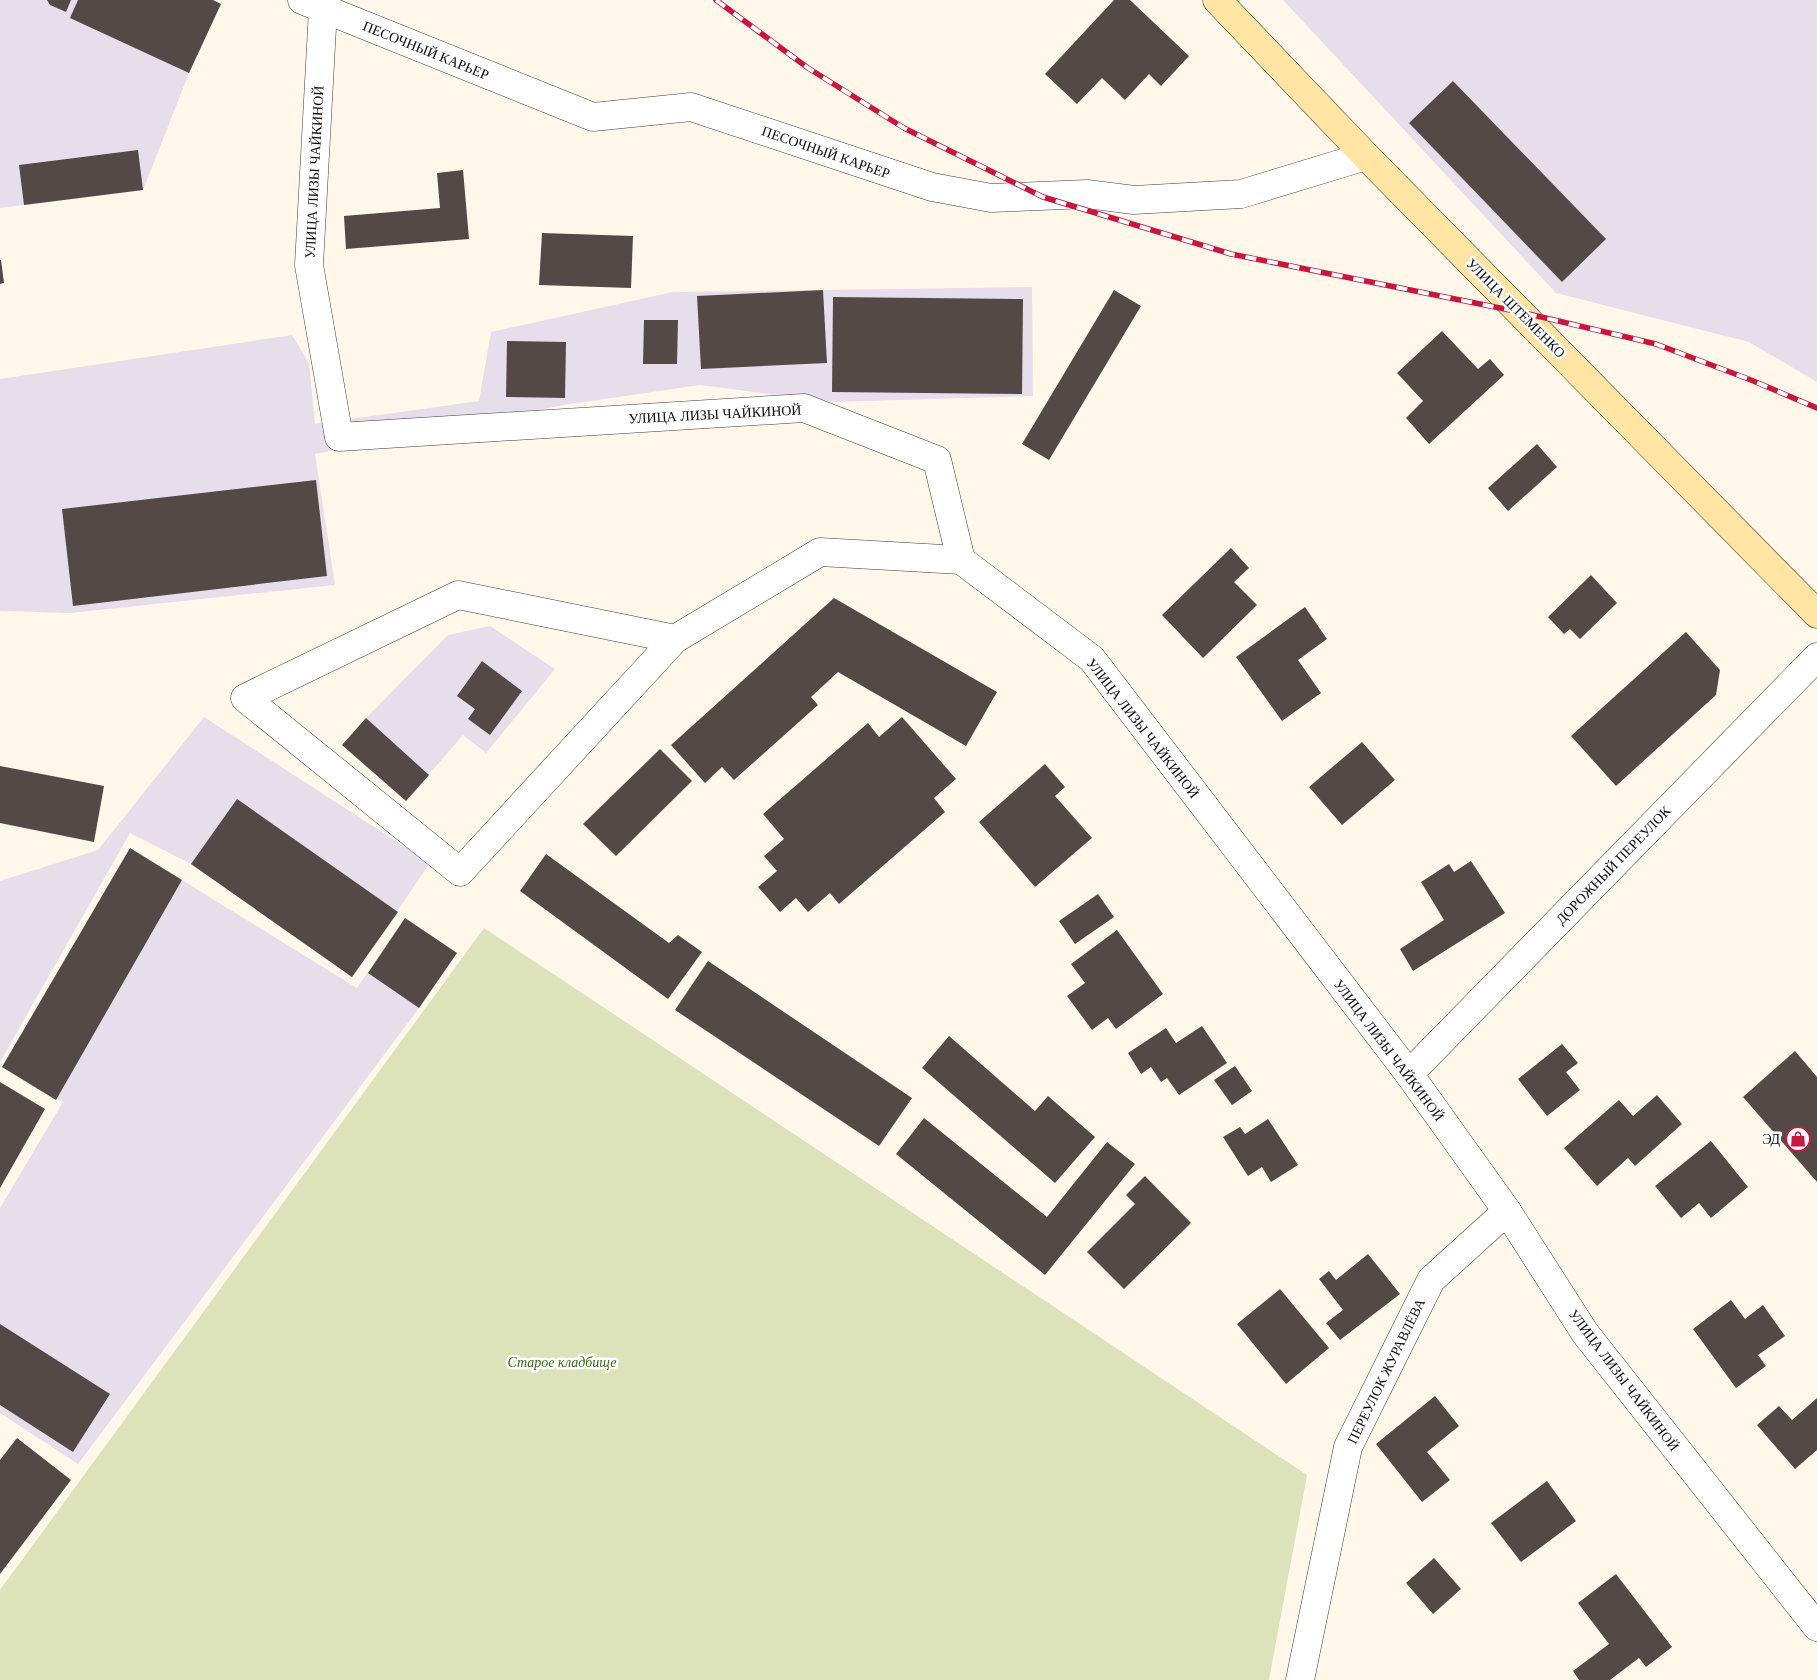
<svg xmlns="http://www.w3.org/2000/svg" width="1817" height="1680" font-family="'Times New Roman',serif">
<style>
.industrial{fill:#e7deeb}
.cemetery{fill:#dce2b9}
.building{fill:#554947}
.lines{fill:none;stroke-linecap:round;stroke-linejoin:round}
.minor-casing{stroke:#3e3e3e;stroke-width:29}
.secondary-casing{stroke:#2d2d2d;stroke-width:29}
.minor{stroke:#fff;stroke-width:28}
.secondary{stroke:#ffe4a4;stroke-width:28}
.rail-casing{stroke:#c71740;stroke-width:5.5}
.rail{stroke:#fff;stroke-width:4;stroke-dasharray:11;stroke-linecap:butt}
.labels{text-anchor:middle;stroke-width:5;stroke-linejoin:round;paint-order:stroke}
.street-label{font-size:14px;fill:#0b0b0b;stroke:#fff}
.poi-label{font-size:14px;fill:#0b0b0b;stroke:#fff;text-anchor:end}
.park-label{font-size:14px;font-style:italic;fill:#366816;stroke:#fff}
</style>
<rect width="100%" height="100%" fill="#fff7e9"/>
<g class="industrial">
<path d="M0,0h213l8,4 -32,69 -46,117 -143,18z"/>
<path d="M1283,0h534v382l-68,-40 -193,-49z"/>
<path d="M1032,287l1,109 -203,6 -130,-17 -136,20 -249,49 20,131 -265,28 -70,-2v-232l292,-44 17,28 6,61 164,-23 12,-69 182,-40z"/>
<path d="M490,626l65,43 -69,84 -23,-18 -57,66 -64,-56 24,-27 82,-83z"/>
<path d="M204,717l226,146 -78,114 -161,-113 -61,-31 -130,229v-181l98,-31z"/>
<path d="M130,848l227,140 48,-70 52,35 -38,55 -341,456 -78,-51v-205l63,-106 -61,-35z"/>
</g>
<path class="cemetery" d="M484,928l823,547 -38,205h-1269v-90z"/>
<g class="building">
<path d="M47,0h24l-5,12 -16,-7z"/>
<path d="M78,0h135l8,4 -32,69 -119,-55z"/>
<path d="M1114,0h16l59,56 -28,30 -12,-12 -24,26 -23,-22 -25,26 -32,-30z"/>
<path d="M1453,81l153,158 -44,43 -153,-159z"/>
<path d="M138,150l5,40 -119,15 -5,-40z"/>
<path d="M463,170l6,69 -123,10 -2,-33 96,-8 -3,-35z"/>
<path d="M542,233l91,3 -2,52 -92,-3z"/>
<path d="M0,260h1l3,23 -4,1z"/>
<path d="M823,290l4,73 -126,6 -4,-73z"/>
<path d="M1114,290l27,16 -92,154 -27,-16z"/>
<path d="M833,297l190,2 -1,95 -190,-2z"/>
<path d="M644,320h34l-1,44h-34z"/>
<path d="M1442,331l36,38 12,-10 14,16 -75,69 -23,-26 17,-17 -26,-28z"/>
<path d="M507,341l59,1 -1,56 -59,-1z"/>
<path d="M1537,444l20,23 -49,44 -20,-23z"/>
<path d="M316,480l11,96 -254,30 -11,-97z"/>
<path d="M1231,548l18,20 -15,14 23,23 -54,53 -41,-43z"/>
<path d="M1591,575l26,28 -37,36 -10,-10 -6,5 -16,-17z"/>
<path d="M834,598l163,94 -31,54 -128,-74 -27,25 7,8 -84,75 -12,-13 -17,16 -34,-38z"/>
<path d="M1305,607l22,32 -29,21 23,33 -39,28 -46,-64z"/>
<path d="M1686,632l34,38 -4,25 -100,91 -45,-50z"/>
<path d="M482,661l40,30 -32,44 -22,-16 7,-10 -18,-13z"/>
<path d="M902,717l54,62 -22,19 11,14 -106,92 -9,-11 -22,19 -12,-14 -16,14 -22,-25 19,-16 -13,-15 20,-17 -21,-25 105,-91 11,14z"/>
<path d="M366,718l63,57 -23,26 -64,-56z"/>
<path d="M1362,742l33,38 -53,45 -33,-38z"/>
<path d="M660,749l32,32 -76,75 -33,-32z"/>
<path d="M1045,764l20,23 -10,9 37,42 -57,49 -56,-65z"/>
<path d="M0,766l104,20 -10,56 -94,-19z"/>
<path d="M237,799l161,113 -46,65 -161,-113z"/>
<path d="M130,848l52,32 -126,220 -54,-33z"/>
<path d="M546,854l123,89 9,-8 24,17 -34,47 -148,-108z"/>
<path d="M1471,861l34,52 -92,58 -13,-22 44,-29 -23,-38 28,-18 5,8z"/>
<path d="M1098,894l16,23 -39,27 -16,-23z"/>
<path d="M405,918l52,35 -38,55 -51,-35z"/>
<path d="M1117,930l46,64 -47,35 -8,-11 -16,12 -25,-34 18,-13 -14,-19z"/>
<path d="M708,961l204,137 -33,48 -204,-136z"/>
<path d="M1202,1026l25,37 -48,32 -12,-17 -6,4 -10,-15 -10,7 -13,-21 38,-25 10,15z"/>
<path d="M949,1036l86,75 13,-15 47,41 -40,46 -133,-115z"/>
<path d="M1562,1044l16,19 -12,9 14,18 -33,26 -29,-37z"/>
<path d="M1795,1051l22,26v105l-74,-85z"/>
<path d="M1235,1066l17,25 -20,14 -18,-25z"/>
<path d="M0,1082l45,27 -45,79z"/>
<path d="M1657,1095l25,29 -47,42 -7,-8 -31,28 -33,-38 55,-48 14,16z"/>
<path d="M924,1118l123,99 60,-75 28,22 -90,111 -149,-121z"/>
<path d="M1268,1119l30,46 -27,17 -9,-15 -14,9 -25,-39 17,-10 5,7z"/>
<path d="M1711,1141l37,46 -37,31 -12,-15 -18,15 -26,-32z"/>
<path d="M1145,1176l46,47 -67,66 -37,-37 48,-48 -9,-9z"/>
<path d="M1368,1254l32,40 -60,46 -14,-17 17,-13 -24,-31 10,-8 7,9z"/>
<path d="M1280,1289l49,59 -43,36 -49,-60z"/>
<path d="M1731,1300l14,19 18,-14 22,31 -27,19 8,11 -30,22 -43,-59z"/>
<path d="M0,1324l110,70 -37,58 -73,-47z"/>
<path d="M1435,1396l24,30 -32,26 23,28 -28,22 -46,-58z"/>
<path d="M1817,1398v52l-22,19 -38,-44 22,-19 13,14z"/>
<path d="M17,1438l54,42 -71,94v-114z"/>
<path d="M1547,1481l29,40 -55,41 -30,-39z"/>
<path d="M1434,1558l27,31 -28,25 -27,-31z"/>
<path d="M1616,1574l56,73 -26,20 -7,-9 -29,22h-31l-6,-9 36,-27 -31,-41z"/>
</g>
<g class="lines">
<g class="minor-casing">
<g id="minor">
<path d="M302,0l291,117 98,-10 241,80 59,11 96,-4 47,6 107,-6 125,-38"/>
<path d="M323,9l-14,256 30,172 465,-29 133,52 24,100 131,99 317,415 98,137 78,122 232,294"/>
<path d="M675,639l-217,-44 -213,103 215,174 215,-233 145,-87 141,8"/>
<path d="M1409,1074l408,-417"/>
<path d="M1300,1680l48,-233 83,-167 76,-69"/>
</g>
</g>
<g class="secondary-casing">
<path id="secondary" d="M1217,0l149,156 451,458"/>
</g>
<use href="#minor" class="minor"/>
<use href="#secondary" class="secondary"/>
<g class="rail-casing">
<path id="rail" d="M716,0l92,68 96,60 139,69 188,57 289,58 136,32 95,36 66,28"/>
</g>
<use href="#rail" class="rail"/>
</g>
<defs>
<g id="shop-ring" transform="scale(1.25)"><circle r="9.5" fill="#fff" stroke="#c71740" stroke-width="1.5"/><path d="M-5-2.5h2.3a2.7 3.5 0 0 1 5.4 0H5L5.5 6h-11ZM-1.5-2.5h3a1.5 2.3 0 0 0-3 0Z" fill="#c71740"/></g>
</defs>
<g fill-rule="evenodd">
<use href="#shop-ring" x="1798" y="1139"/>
</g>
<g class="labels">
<g class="street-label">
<text transform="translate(426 50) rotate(22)" y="5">ПЕСОЧНЫЙ КАРЬЕР</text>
<text transform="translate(826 152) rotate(19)" y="5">ПЕСОЧНЫЙ КАРЬЕР</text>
<text transform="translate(314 172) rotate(-87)" y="5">УЛИЦА ЛИЗЫ ЧАЙКИНОЙ</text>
<text transform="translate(1516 308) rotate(45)" y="5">УЛИЦА ШТЕМЕНКО</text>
<text transform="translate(715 414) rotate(-3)" y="5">УЛИЦА ЛИЗЫ ЧАЙКИНОЙ</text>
<text transform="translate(1143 728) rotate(52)" y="5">УЛИЦА ЛИЗЫ ЧАЙКИНОЙ</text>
<text transform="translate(1613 865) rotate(-46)" y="5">ДОРОЖНЫЙ ПЕРЕУЛОК</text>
<text transform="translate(1389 1050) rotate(53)" y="5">УЛИЦА ЛИЗЫ ЧАЙКИНОЙ</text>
<text transform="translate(1386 1371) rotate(-64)" y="5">ПЕРЕУЛОК ЖУРАВЛЁВА</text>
<text transform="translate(1624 1380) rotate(53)" y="5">УЛИЦА ЛИЗЫ ЧАЙКИНОЙ</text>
</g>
<g class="poi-label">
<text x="1780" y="1144">ЭД</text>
</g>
<g class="park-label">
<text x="562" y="1367">Старое кладбище</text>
</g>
</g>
</svg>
